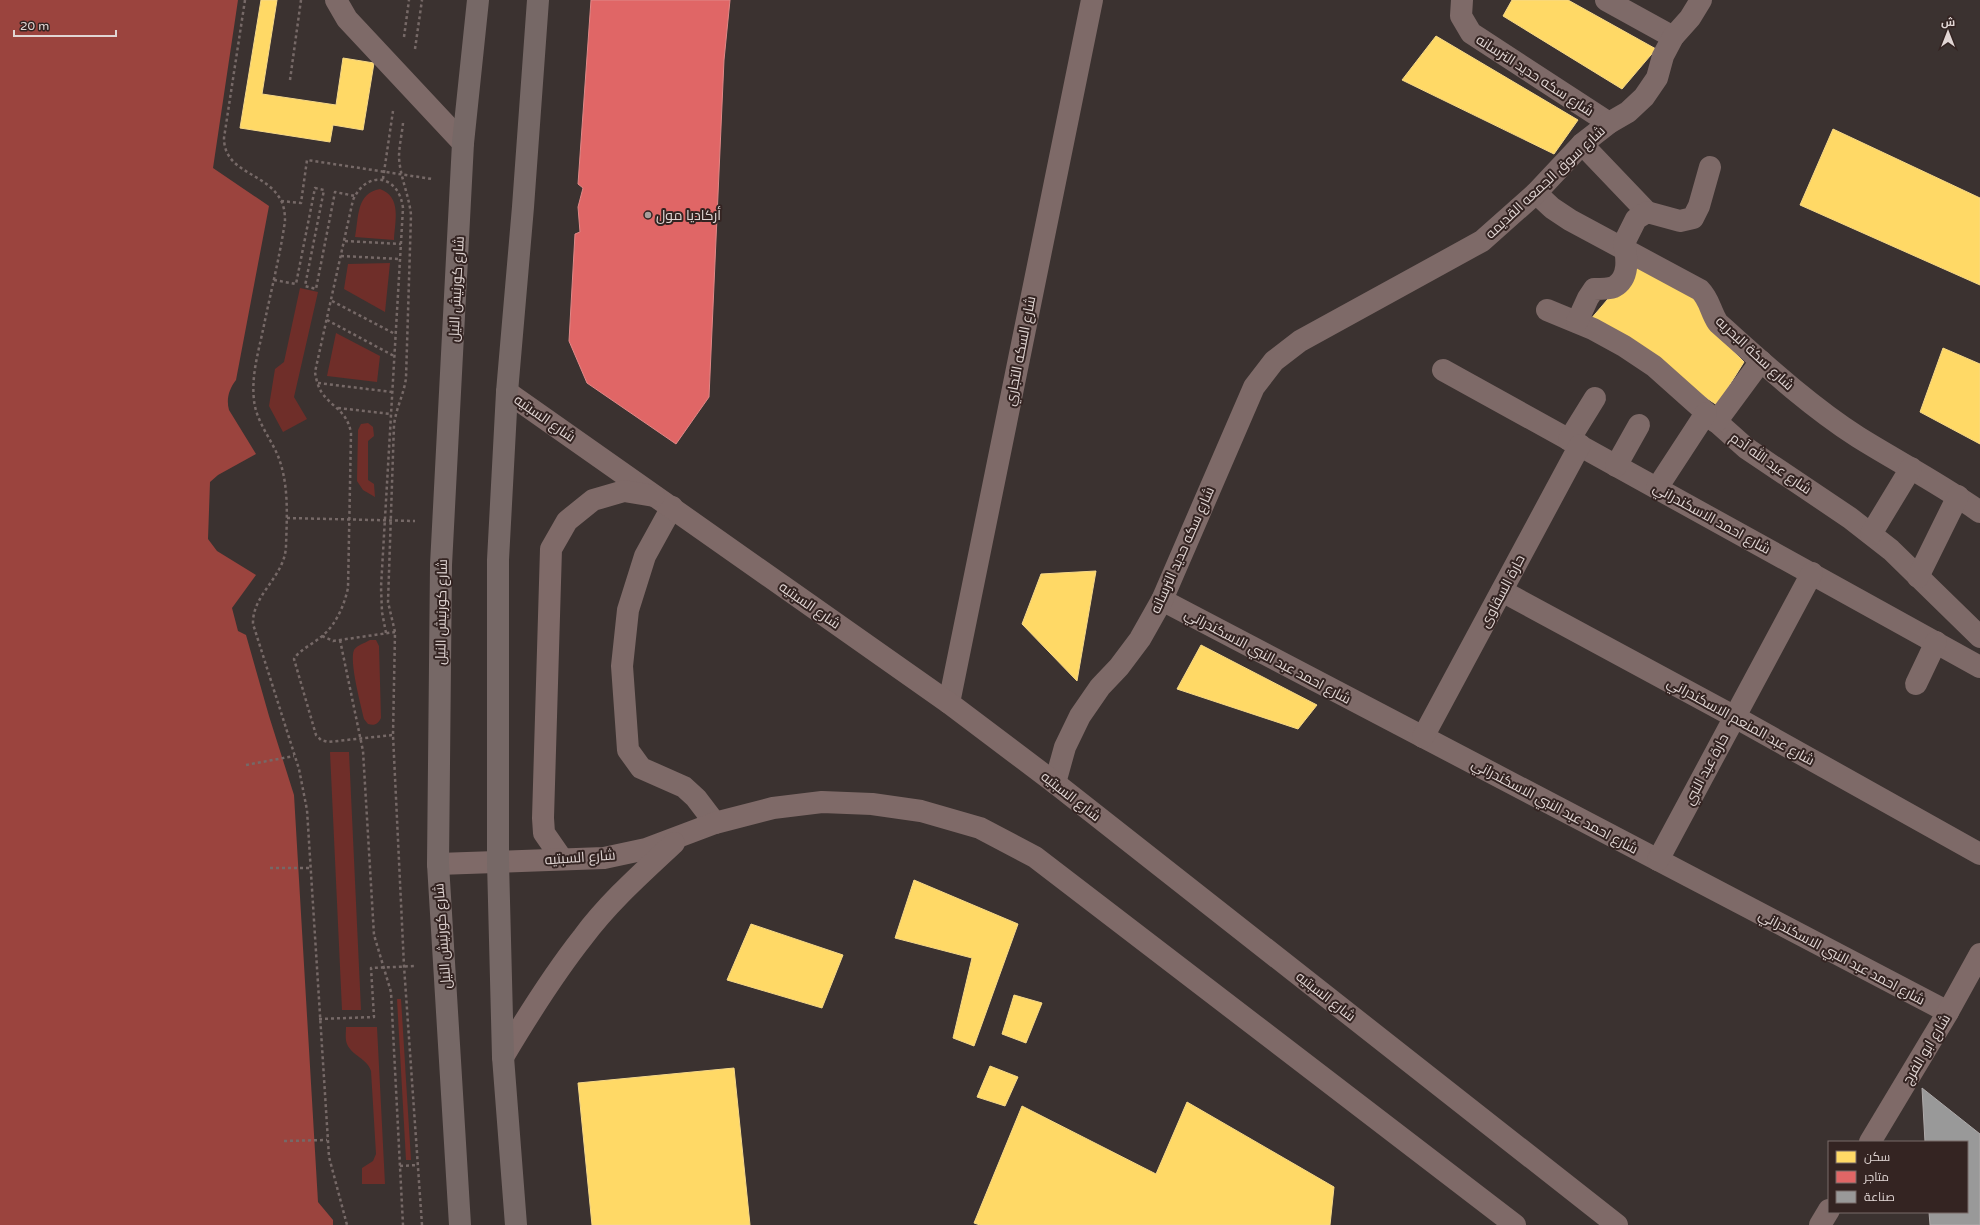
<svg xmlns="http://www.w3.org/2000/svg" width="1980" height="1225" font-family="'Varela Round',Cairo,sans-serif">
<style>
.green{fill:#6f2e29}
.water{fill:#9b443e}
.homes{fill:#ffd966;stroke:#f6d887}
.shops{fill:#e06666;stroke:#e08887}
.industry{fill:#999;stroke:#afabab}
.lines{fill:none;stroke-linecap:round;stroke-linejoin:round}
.path{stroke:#766967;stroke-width:2.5;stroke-dasharray:3 3;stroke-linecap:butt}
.minor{stroke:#7e6a68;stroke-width:22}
.major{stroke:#7f6a68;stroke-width:22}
.highway{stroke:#766866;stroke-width:22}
.poi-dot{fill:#a79d9b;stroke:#342422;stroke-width:1.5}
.labels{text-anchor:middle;stroke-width:4;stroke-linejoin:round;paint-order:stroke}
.street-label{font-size:14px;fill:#e1d6d4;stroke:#342422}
.poi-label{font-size:14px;fill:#e1d6d4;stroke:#342422;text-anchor:start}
</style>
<rect width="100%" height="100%" fill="#3b3230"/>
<g class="green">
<path d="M380,189c22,8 15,32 14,51l-39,-3c4,-20 1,-44 25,-48z"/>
<path d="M390,263l-5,49 -41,-23 4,-25z"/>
<path d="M300,288l18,4 -24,105 13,22 -24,13 -14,-26 6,-37 9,-7z"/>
<path d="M336,333l44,23 -3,26 -50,-6z"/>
<path d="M368,423l5,4 1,9 -6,5v39l6,4 1,13 -12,-7 -6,-9 1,-51 3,-6z"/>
<path d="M370,640h6l3,6 2,72c-3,6 -6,8 -13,6l-4,-5c-3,-13 -15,-58 -10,-69 3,-5 11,-7 16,-10z"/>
<path d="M330,752h19l12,258h-19z"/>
<path d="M397,999h4l10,161h-5z"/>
<path d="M346,1027h31l8,157h-23v-16l11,-7 3,-7 -5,-83c-4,-13 -19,-15 -24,-27 -2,-5 -1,-11 -1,-17z"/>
</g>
<path class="water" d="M0,0h238l-25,168 56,38 -33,174c-7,9 -10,19 -7,30l27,44 -38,21 -8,7 -2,57 9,12 39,24 -24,33 6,23 8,4 23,81 25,79 24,407 15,18v5h-333z"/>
<g class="homes">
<path d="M261,0h16l-15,94 74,11 7,-47 31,5 -11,67 -30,-5 -3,17 -90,-14z"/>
<path d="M1512,0h56l88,49 -34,40 -119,-73z"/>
<path d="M1436,36l142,84 -24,34 -152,-74z"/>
<path d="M1833,129l147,69v87l-180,-80z"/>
<path d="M1637,265l63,36 34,51 10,10 -27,43 -127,-85z"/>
<path d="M1943,348l37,16v80l-60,-32z"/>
<path d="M1096,571l-19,110 -55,-57 19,-50z"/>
<path d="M1201,645l116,60 -19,24 -121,-40z"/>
<path d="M914,880l104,44 -44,122 -21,-8 19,-80 -77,-20z"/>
<path d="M751,924l92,31 -21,53 -95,-28z"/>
<path d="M1014,995l28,8 -16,40 -24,-9z"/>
<path d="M990,1066l28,11 -13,29 -28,-9z"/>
<path d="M734,1068l16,157h-158l-14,-142z"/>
<path d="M1187,1102l147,85 -4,38h-350l-6,-2 48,-117 134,68z"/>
</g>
<path class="shops" d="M591,0h139l-6,60 -15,337 -33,47 -89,-61 -18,-42 6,-107 5,-2 -2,-25 5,-19 -5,-4z"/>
<path class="industry" d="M1922,1088l58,46v91h-50l-1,-13h38v-70h-42z"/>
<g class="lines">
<g class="path">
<path d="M245,0l-21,138c0,34 39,34 55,59 5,7 6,16 6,24 -5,35 -14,70 -21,104 -5,25 -13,50 -10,75 2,21 16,37 24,56 11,28 9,59 8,90 -1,31 -34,48 -33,78l46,145 8,41 22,347 18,68"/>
<path d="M404,37l5,-37"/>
<path d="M415,49l7,-49"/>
<path d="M290,80l11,-80"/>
<path d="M403,123c-1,11 -4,23 -4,34 1,20 10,38 12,58l-5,163c-2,16 -10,30 -12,47l-6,177 7,30 -2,103 11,231 18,259"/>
<path d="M383,179l10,-68"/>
<path d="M281,201l20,2 6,-43 125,19"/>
<path d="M345,241l56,3"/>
<path d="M341,256l59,3"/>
<path d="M274,280l22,4 19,-96 9,2 -19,96 11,3 19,-97 20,4"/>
<path d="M332,301l63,33"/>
<path d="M327,320l67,36"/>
<path d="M318,383l74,9"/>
<path d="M338,408l53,6"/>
<path d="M287,518l128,3"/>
<path d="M386,633l-4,-21 -1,-25 22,-379c-4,-33 -36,-39 -50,-8l-38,172c1,7 3,15 7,21 12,16 25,18 29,40l-3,155c-4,18 -12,37 -27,49 -8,7 -22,13 -27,22l22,76 5,5 7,2 65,-7"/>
<path d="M322,636l11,5 62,-9"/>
<path d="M340,640l23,111 11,184 17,57 12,233"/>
<path d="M246,765l48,-9"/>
<path d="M270,868h41"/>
<path d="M319,1019l55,-2 -3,-49 45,-2"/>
<path d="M284,1141l43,-1"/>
<path d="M400,1166l18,-1"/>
</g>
<g class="minor">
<path d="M336,0l11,19 116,124"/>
<path d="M1462,0l-1,16 10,17 138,90"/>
<path d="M1606,0l67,37"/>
<path d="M1582,144l65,68"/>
<path d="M1536,193l16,15 18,12 130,70c10,10 10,21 18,33 45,40 89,81 140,114 40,25 83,47 122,75"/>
<path d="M1547,310l46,19 31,17 30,20 92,82 104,70 41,32 89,87"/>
<path d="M1577,322l11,-24 6,-9c6,0 15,0 20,-2 16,-9 13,-29 10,-44l12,-24 11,-7 33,9 13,-3 6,-12 11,-39"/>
<path d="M1443,370l537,297"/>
<path d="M1716,422l45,-61"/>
<path d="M1569,440l26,-42"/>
<path d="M1616,466l23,-41"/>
<path d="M1657,488l49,-75"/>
<path d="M672,507l-27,49 -17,54 -6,56 6,84 13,18 43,19 12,11 19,25"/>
<path d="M1871,534l40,-66"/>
<path d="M1918,577l40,-81"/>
<path d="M1502,591l233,126 245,137"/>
<path d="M1162,600l786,412"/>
<path d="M1916,684l20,-42"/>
<path d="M949,703l143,-703"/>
<path d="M1423,737l157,-292"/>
<path d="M1055,783l10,-36 15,-31 20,-29 19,-20 21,-28 22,-39 92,-213 20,-26 26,-20 182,-100 54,-48 46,-49 27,-21 19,-11 16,-15 13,-19 6,-22 10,-19 17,-19 11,-18"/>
<path d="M1658,860l154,-287"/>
</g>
<g class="major">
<path d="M507,392l442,311 106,80 562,442"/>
<path d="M562,859l-18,-26 -1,-15 8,-269 16,-28 26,-21 31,-9 30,5"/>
<path d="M438,864l166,-6 42,-9 69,-26 58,-15 49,-6 50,2 49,7 59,17 55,29 480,368"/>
<path d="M503,1057c25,-42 50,-82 80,-120 26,-35 59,-64 91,-94"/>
<path d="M1870,1142l78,-130 32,-58"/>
<path d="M1820,1225l9,-15"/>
</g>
<g class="highway">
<path d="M460,1225l-22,-361 3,-299 22,-422 15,-143"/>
<path d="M516,1225l-13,-168 -5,-195v-302l9,-168 16,-185 15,-207"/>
</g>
</g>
<circle class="poi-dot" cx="648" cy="215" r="4"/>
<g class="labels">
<g class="street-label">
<text transform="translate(1535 75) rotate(33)" y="5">شارع سكه حديد الترسانه</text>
<text transform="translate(1545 182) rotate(-43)" y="5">شارع سوق الجمعه القديمه</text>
<text transform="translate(456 289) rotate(-87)" y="5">شارع كورنيش النيل</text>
<text transform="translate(1020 351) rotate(-79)" y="5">شارع السكه التجاري</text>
<text transform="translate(1755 353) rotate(43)" y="5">شارع سكة البحريه</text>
<text transform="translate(545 418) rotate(35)" y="5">شارع السبتيه</text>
<text transform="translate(1771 463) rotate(35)" y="5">شارع عبد الله آدم</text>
<text transform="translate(1712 518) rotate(29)" y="5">شارع احمد الاسكندراني</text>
<text transform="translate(1182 550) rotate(-66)" y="5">شارع سكه حديد الترسانه</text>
<text transform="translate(1502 591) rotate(-62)" y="5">حارة السقاوى</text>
<text transform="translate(810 605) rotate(35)" y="5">شارع السبتيه</text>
<text transform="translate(441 612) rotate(-89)" y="5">شارع كورنيش النيل</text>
<text transform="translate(1268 656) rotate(28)" y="5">شارع احمد عبد النبي الاسكندراني</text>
<text transform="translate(1741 721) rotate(29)" y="5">شارع عبد المنعم الاسكندراني</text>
<text transform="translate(1706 769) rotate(-62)" y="5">حارة عبد النبي</text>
<text transform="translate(1071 796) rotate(38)" y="5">شارع السبتيه</text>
<text transform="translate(1555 806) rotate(28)" y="5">شارع احمد عبد النبي الاسكندراني</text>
<text transform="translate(580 857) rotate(-4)" y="5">شارع السبتيه</text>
<text transform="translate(442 936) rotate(-94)" y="5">شارع كورنيش النيل</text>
<text transform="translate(1842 957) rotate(28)" y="5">شارع احمد عبد النبي الاسكندراني</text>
<text transform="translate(1326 996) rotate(38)" y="5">شارع السبتيه</text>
<text transform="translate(1926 1049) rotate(-59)" y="5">شارع ابو الفرج</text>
</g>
<g class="poi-label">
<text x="656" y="220">أركاديا مول</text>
</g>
</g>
<rect x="1828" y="1141" width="140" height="72" fill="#342422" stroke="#796b69"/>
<rect x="1836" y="1151" width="20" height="12" fill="#ffd966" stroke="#796b69"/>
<text x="1864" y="1161" font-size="12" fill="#e1d6d4">سكن</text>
<rect x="1836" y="1171" width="20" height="12" fill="#e06666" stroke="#796b69"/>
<text x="1864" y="1181" font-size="12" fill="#e1d6d4">متاجر</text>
<rect x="1836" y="1191" width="20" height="12" fill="#999999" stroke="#796b69"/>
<text x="1864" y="1201" font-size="12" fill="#e1d6d4">صناعة</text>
<g transform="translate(1948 32)" stroke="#342422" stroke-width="3" paint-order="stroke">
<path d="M0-3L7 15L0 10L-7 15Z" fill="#e1d6d4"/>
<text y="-6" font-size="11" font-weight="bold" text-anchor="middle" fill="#e1d6d4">ش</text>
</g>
<path d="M14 30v6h102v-6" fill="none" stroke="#e1d6d4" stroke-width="2"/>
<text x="20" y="30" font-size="12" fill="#e1d6d4" stroke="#342422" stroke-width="3" paint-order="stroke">20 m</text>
</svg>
